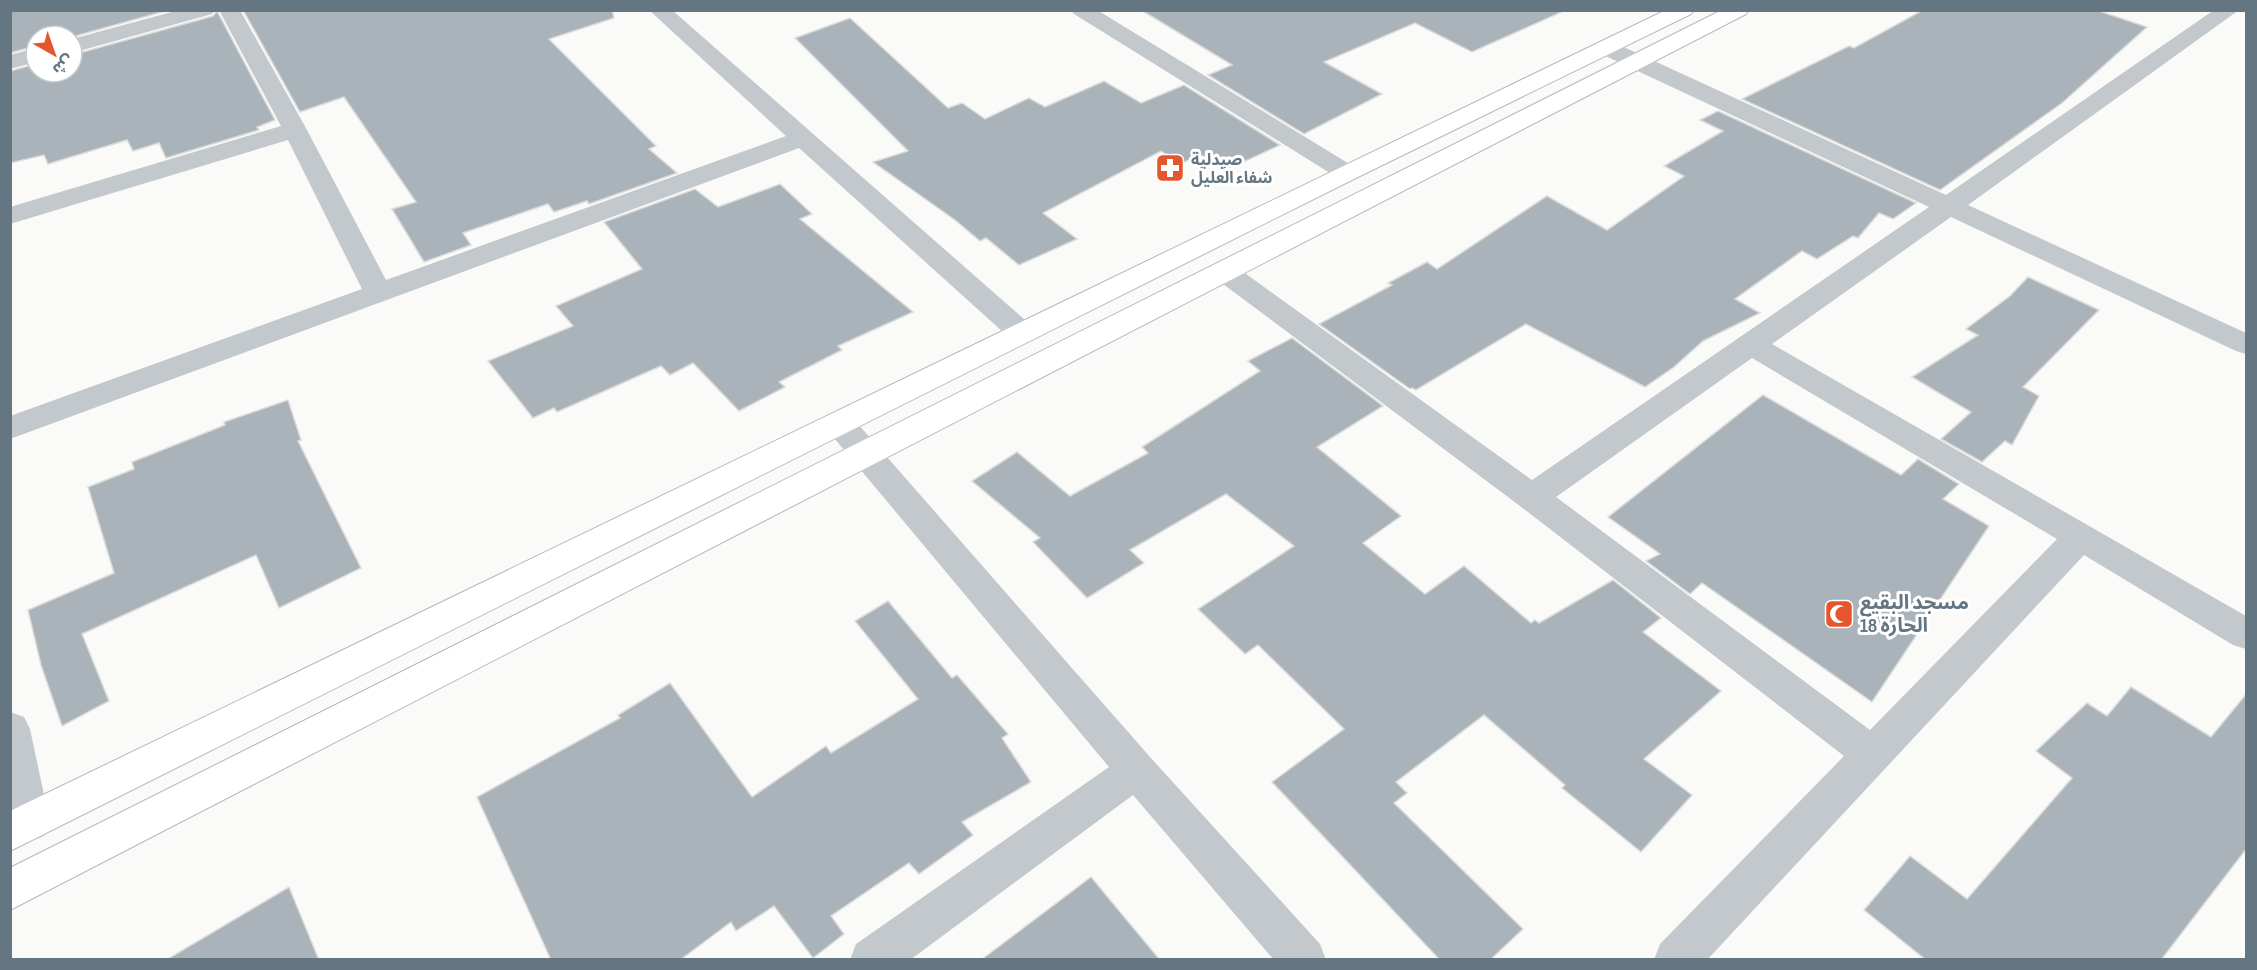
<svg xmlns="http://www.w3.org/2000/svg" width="2257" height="970" font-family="'Sofia Sans Condensed','Noto Sans Arabic',sans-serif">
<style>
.building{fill:#aab3b9;stroke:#dcdcda;stroke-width:1.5}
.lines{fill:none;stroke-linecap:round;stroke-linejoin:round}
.major-casing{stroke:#b5babe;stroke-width:2}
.minor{fill:#c3c8cc;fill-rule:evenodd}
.major{fill:#fff;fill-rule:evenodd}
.labels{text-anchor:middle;stroke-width:6;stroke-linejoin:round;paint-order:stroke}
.far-poi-label{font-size:16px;font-weight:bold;fill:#657683;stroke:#fff;text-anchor:start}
.poi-label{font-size:20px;font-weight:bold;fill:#657683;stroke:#fff;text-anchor:start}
</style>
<rect width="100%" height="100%" fill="#fafaf8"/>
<g class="building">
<path d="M10,10h159l-97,27 -36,-1v10l-26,7z"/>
<path d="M243,10h369l2,8 -65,21 107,107 -7,3 28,24 -88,31 -2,-3 -33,11 -6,-8 -85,29 8,12 -47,17 -32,-53 24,-7 -72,-105 -44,15z"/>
<path d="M1141,10h425l-94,42 -57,-29 -91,39 58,32 -78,40 -96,-59 24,-10z"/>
<path d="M1923,10h173l51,17 -85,76 -122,87 -198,-91 107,-53 5,2z"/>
<path d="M217,11l58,109 -18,7 2,3 -93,28 -7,-15 -26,8 -6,-11 -79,24 -4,-9 -34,8v-92l26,-7v8h36v-17l141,-39z"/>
<path d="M850,18l98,90 14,-5 23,16 44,-21 16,9 59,-26 37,22 43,-18 96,60 -56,26 -23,-16 -21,9 -19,-13 -118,62 34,26 -58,26 -33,-27 -6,3 -25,-21 -82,-58 35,-11 -113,-113z"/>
<path d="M1718,111l198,92 -23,16 -14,-6 -21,25 -5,-2 -36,23 -15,-8 -67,48 25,14 -57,28 -29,26 -29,20 -119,-63 -110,66 -4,-2 -2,1 -91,-65 73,-39 -4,-2 39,-21 10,7 110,-73 60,34 77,-54 -20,-10 59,-35 -23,-11z"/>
<path d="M780,184l32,30 -12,5 113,93 -75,34 4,4 -63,32 6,5 -46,24 -46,-48 -23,12 -9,-9 -104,46 -3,-4 -21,10 -45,-57 85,-35 -17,-20 86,-37 -38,-47 91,-33 23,18z"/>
<path d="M2028,277l71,33 -76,77 16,9 -27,49 -7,-4 -23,21 -41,-23 30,-27 -59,-35 66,-42 -12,-6 44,-33z"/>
<path d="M1292,338l91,68 -66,41 84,69 -38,27 62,51 39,-28 67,57 4,-3 4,3 74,-43 48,38 -18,14 78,59 -77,68 48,36 -51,57 -79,-64 3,-3 -81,-70 -88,67 11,11 -13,10 129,126 -33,31h-50l-168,-178 72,-53 -86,-84 -13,9 -47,-45 96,-63 -68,-52 -96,56 14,13 -57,35 -54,-56 7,-4 -68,-57 45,-29 53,44 78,-43 -6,-6 118,-76 -12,-10z"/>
<path d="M1763,395l138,80 17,-16 41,25 -16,15 46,27 -117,176 -170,-119 -12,11 -44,-33 14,-7 -52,-37z"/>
<path d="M288,400l13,40 -3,1 63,127 -82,40 -23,-53 -174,79 27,67 -47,25 -21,-61 -13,-55 86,-37 -26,-86 46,-18 -2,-7 93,-37 -1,-3z"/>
<path d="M888,601l64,77 5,-3 51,59 -6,4 29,44 -69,40 11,13 -54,39 -10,-11 -78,53 13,18 -31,24 -39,-52 -38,25 -5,-9 -51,38h-129l-74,-163 143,-79 -2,-3 52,-32 82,114 74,-51 5,7 87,-54 -63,-78z"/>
<path d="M2131,687l80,50 36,-44v155l-86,112h-235l-62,-50 46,-54 57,43 105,-121 -36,-27 51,-48 20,13z"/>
<path d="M1091,877l69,83h-179z"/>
<path d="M289,887l30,73h-153z"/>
</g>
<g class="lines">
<g class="major-casing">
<g id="major">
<path d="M1666,10h28l-3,4 -335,164 -1346,673v-40z"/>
<path d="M1722,10h27l-3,4 -1736,896v-42z"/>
</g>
</g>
<g class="minor">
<path d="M179,10h36l-3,4 -140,39v-14z"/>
<path d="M219,10h21l67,120 79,150 400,-144 -137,-126h23l361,317 5,7 -5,7 -10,2 -10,-2 -214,-193 -789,291v-23l352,-127 -74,-149 -278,84v-17l271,-81z"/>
<path d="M1071,10h26l259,158 4,5 -4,5 -9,3 -9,-3 -264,-164z"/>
<path d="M2214,10h25l-271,195 278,128v21l-10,-3 -285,-134 -179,127 474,272v33l-13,-4 -149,-90 -377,405h-53l6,-16 184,-188 -324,-250 -305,-228 -4,-6 4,-6 10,-3 10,3 297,214 397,-273 -330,-154 -3,-5 3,-5 8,-2 8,2 331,152zM1752,358l305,181 -187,191 -314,-233z"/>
<path d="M36,48v14l-26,7v-14z"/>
<path d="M840,413l11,3 299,341 170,187 6,16h-52l-141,-165 -223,165h-60l6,-16 253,-177 -280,-335 -5,-8 5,-8z"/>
<path d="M10,712l14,5 6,12 20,94 -6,13 -15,6 -15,-6 -4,-8z"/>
</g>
<use href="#major" class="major"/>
</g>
<defs>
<g id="pharmacy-square" transform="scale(1.5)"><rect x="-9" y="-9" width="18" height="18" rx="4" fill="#e4572e" stroke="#fff"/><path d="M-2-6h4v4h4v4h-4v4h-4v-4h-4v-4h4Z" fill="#fff"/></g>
<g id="mosque-square" transform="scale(1.5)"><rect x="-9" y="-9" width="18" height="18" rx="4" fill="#e4572e" stroke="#fff"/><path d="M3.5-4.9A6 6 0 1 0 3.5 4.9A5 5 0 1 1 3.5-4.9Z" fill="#fff"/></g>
</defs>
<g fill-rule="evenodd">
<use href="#pharmacy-square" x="1170" y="168"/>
<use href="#mosque-square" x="1839" y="614"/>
</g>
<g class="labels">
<g class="far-poi-label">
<text x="1191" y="165">صيدلية<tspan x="1191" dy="18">شفاء العليل</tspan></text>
</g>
<g class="poi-label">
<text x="1860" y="609">مسجد البقيع<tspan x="1860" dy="23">الحارة 18</tspan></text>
</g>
</g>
<rect width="2257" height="970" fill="none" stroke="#657683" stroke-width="24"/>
<g transform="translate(54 54) rotate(140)"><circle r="28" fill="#ffffff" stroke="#c1c8cd" stroke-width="1.5"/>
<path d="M0-4.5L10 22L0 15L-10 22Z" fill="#e4572e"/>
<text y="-9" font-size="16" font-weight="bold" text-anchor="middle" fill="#657683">ش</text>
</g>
</svg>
